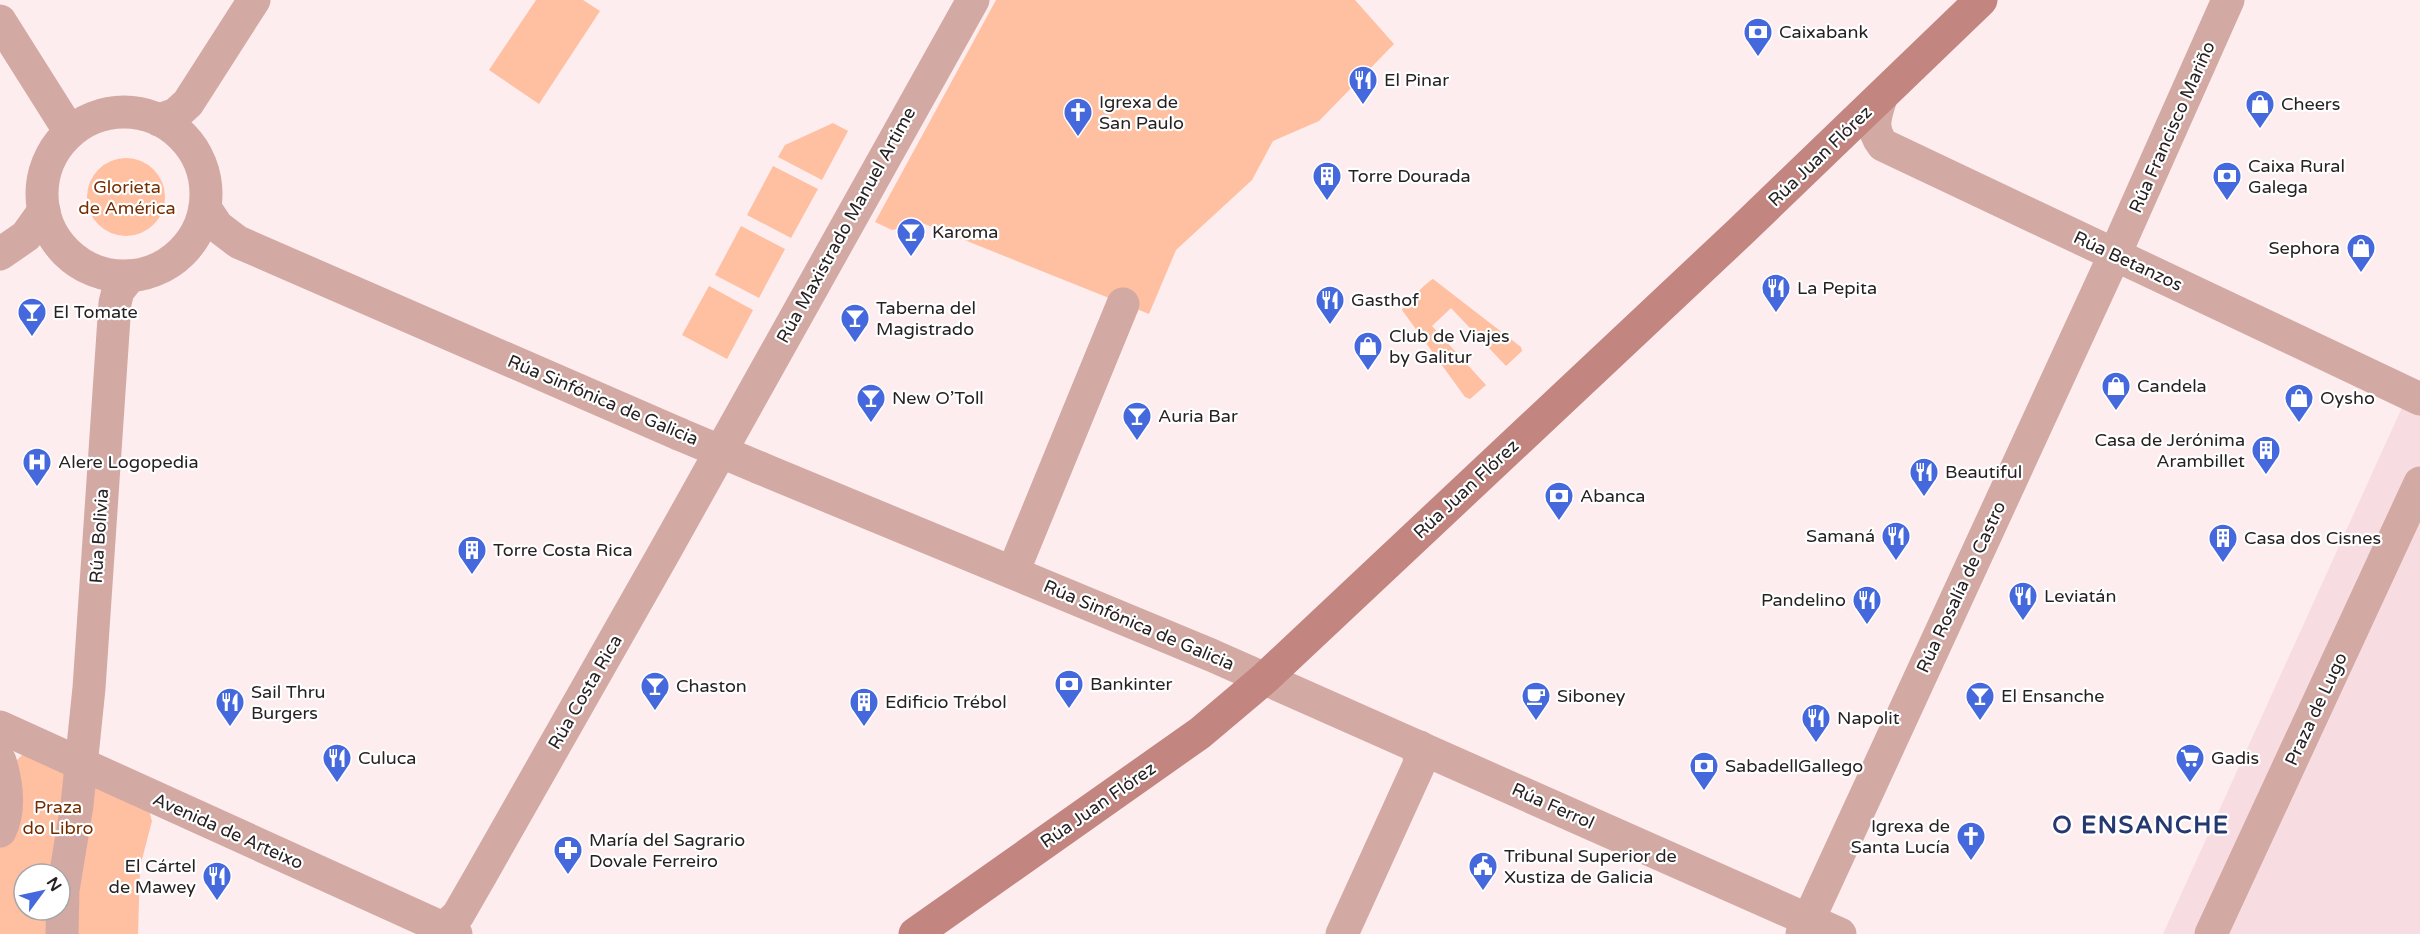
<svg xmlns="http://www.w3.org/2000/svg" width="2420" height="934" font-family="'Varela Round',sans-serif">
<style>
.built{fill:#f7dde1}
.green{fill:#ffbfa1;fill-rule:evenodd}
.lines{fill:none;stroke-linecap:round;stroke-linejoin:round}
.street{stroke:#d3a9a4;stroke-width:33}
.secondary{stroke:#c2857f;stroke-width:33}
.street-bridge{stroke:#d3a9a4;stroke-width:33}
.labels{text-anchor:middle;stroke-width:4.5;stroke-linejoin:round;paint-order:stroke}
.poi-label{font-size:18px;fill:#272122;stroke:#fff;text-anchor:start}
.street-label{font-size:18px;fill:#272122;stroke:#fff}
.park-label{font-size:18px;fill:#752d00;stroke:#fff}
.district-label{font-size:24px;font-weight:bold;letter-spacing:1.5px;fill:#253870;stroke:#fff}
</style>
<rect width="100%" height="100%" fill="#feedef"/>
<path class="built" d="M2408,394l12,6v534h-257z"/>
<g class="green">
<path d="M536,0h47l17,11 -61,93 -50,-34z"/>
<path d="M996,0h359l39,44 -75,77 -46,20 -21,39 -76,70 -27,64 -227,-91 -30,7 -17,-8z"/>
<path d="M833,123l15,8 -26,49 -44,-23 7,-12z"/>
<circle cx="126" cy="197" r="39"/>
<path d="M773,166l45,23 -27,49 -44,-23z"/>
<path d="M741,226l44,23 -26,49 -44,-23z"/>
<path d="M1433,279l88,68 1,4 -16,15 -55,-58 -19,18 54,59 -16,14 -5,-2 -63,-87c1,-4 27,-30 31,-31z"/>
<path d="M709,286l44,24 -26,49 -45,-24z"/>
<path d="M35,743l109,50 8,28 -12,46 -2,67h-138v-158zM24,874h36v36h-36z"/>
</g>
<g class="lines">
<g class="street">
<path d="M0,21l70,111"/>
<path d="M1881,98c-6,18 -11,31 2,47l537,254"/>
<circle cx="124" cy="194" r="82"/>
<path d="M159,120l17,-6 12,-11 66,-103"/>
<path d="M205,208l12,18 21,16 441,192"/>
<path d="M0,254l26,-18 18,-25"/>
<path d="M760,468l451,187 629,279"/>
<path d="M1013,572l110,-268"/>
<path d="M0,727l456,207"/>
<path d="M0,761c7,23 11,48 0,70"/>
<path d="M444,928l14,-13 23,-40 184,-324 308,-551"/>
<path d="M62,934l1,-44 14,-85 12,-117 26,-385 3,-12 12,-15"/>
<path d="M1342,934l77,-169 1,-18"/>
<path d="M1802,934l313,-680 113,-254"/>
<path d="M2211,934l209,-451"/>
</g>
<path class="secondary" d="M915,934l285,-201 65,-55 475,-446 241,-232"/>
<path class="street-bridge" d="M679,434l81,34"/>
</g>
<defs>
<g id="bank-pin" transform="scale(1.5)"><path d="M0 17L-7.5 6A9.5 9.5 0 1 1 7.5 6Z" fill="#4569dc" stroke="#fff"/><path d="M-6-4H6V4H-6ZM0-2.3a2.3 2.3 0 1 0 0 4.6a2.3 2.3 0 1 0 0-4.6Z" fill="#fff"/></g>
<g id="restaurant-pin" transform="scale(1.5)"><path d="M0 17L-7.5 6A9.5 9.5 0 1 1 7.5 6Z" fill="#4569dc" stroke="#fff"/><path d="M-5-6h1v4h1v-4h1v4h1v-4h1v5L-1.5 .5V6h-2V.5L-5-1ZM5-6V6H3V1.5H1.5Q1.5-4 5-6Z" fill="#fff"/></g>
<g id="shop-pin" transform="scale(1.5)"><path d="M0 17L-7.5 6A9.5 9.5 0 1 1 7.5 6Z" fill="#4569dc" stroke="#fff"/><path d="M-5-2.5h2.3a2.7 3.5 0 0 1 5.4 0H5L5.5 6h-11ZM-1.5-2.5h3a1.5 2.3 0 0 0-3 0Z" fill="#fff"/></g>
<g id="church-pin" transform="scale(1.5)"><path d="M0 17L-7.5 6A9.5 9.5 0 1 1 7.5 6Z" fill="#4569dc" stroke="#fff"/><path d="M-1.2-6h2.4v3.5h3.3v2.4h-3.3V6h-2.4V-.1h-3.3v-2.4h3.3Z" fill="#fff"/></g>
<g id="building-pin" transform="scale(1.5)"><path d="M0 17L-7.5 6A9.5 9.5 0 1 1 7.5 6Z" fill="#4569dc" stroke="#fff"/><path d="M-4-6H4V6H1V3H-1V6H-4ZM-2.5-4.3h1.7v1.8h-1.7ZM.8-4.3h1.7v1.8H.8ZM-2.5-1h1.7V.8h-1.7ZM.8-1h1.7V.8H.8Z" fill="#fff"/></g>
<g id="bar-pin" transform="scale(1.5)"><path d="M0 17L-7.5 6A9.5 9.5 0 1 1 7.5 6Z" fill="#4569dc" stroke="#fff"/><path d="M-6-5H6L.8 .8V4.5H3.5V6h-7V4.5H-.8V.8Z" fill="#fff"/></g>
<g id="hospital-pin" transform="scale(1.5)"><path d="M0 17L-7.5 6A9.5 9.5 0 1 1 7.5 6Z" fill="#4569dc" stroke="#fff"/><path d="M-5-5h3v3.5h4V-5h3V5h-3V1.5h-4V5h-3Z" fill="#fff"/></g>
<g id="cafe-pin" transform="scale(1.5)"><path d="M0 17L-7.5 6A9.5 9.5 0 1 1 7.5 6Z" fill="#4569dc" stroke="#fff"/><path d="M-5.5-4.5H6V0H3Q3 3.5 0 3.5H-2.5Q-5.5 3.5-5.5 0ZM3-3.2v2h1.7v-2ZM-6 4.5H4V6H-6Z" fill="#fff"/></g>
<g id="supermarket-pin" transform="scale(1.5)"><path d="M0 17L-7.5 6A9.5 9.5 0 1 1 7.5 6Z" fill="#4569dc" stroke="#fff"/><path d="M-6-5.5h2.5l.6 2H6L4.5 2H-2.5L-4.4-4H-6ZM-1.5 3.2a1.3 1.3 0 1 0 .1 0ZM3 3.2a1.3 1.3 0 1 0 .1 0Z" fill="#fff"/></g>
<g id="pharmacy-pin" transform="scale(1.5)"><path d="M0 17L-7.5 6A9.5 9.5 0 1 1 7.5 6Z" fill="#4569dc" stroke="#fff"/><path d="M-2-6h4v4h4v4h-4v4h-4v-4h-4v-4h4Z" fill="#fff"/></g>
<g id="civic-pin" transform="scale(1.5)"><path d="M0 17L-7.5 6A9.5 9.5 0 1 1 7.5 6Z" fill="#4569dc" stroke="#fff"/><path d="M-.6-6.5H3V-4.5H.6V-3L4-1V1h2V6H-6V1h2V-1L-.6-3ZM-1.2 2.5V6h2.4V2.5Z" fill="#fff"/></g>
</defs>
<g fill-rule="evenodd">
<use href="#bank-pin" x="1758" y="32"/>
<use href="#restaurant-pin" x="1363" y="80"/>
<use href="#shop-pin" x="2260" y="104"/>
<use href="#church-pin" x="1078" y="112"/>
<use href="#building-pin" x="1327" y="176"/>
<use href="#bank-pin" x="2227" y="176"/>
<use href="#bar-pin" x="911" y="232"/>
<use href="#shop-pin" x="2361" y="248"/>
<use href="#restaurant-pin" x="1776" y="288"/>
<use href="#restaurant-pin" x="1330" y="300"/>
<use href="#bar-pin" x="32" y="312"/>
<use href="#bar-pin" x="855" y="318"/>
<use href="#shop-pin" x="1368" y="346"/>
<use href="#shop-pin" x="2116" y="386"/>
<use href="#bar-pin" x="871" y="398"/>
<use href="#shop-pin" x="2299" y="398"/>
<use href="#bar-pin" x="1137" y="416"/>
<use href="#building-pin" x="2266" y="450"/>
<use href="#hospital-pin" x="37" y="462"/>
<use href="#restaurant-pin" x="1924" y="472"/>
<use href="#bank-pin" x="1559" y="496"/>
<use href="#restaurant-pin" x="1896" y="536"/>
<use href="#building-pin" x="2223" y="538"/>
<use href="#building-pin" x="472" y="550"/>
<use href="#restaurant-pin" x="2023" y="596"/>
<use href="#restaurant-pin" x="1867" y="600"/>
<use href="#bank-pin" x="1069" y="684"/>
<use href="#bar-pin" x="655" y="686"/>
<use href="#cafe-pin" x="1536" y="696"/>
<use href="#bar-pin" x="1980" y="696"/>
<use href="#restaurant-pin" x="230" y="702"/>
<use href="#building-pin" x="864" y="702"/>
<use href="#restaurant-pin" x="1816" y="718"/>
<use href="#restaurant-pin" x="337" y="758"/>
<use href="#supermarket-pin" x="2190" y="758"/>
<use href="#bank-pin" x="1704" y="766"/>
<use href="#church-pin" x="1971" y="836"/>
<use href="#pharmacy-pin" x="568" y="850"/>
<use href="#civic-pin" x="1483" y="866"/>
<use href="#restaurant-pin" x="217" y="876"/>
</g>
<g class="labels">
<g class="poi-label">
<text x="1779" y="38">Caixabank</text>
<text x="1384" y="86">El Pinar</text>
<text x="1099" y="108">Igrexa de<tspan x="1099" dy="21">San Paulo</tspan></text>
<text x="2281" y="110">Cheers</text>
<text x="2248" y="172">Caixa Rural<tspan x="2248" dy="21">Galega</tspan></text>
<text x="1348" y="182">Torre Dourada</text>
<text x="932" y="238">Karoma</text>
<text x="2340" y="254" text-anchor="end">Sephora</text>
<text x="1797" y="294">La Pepita</text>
<text x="1351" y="306">Gasthof</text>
<text x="876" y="314">Taberna del<tspan x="876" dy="21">Magistrado</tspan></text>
<text x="53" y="318">El Tomate</text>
<text x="1389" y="342">Club de Viajes<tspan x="1389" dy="21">by Galitur</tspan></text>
<text x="2137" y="392">Candela</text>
<text x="892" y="404">New O’Toll</text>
<text x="2320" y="404">Oysho</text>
<text x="1158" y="422">Auria Bar</text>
<text x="2245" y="446" text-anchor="end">Casa de Jerónima<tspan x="2245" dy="21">Arambillet</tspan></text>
<text x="58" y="468">Alere Logopedia</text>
<text x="1945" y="478">Beautiful</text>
<text x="1580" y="502">Abanca</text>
<text x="1875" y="542" text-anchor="end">Samaná</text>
<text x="2244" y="544">Casa dos Cisnes</text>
<text x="493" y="556">Torre Costa Rica</text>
<text x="2044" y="602">Leviatán</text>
<text x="1846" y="606" text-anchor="end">Pandelino</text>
<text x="1090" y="690">Bankinter</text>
<text x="676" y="692">Chaston</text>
<text x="251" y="698">Sail Thru<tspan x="251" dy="21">Burgers</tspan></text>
<text x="1557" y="702">Siboney</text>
<text x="2001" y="702">El Ensanche</text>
<text x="885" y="708">Edificio Trébol</text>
<text x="1837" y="724">Napolit</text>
<text x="358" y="764">Culuca</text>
<text x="2211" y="764">Gadis</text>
<text x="1725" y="772">SabadellGallego</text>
<text x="1950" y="832" text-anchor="end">Igrexa de<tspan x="1950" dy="21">Santa Lucía</tspan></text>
<text x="589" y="846">María del Sagrario<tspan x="589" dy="21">Dovale Ferreiro</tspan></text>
<text x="1504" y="862">Tribunal Superior de<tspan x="1504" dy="21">Xustiza de Galicia</tspan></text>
<text x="196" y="872" text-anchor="end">El Cártel<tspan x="196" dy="21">de Mawey</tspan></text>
</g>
<g class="street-label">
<text transform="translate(2172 127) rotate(-66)" y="6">Rúa Francisco Mariño</text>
<text transform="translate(1820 156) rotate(-44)" y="6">Rúa Juan Flórez</text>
<text transform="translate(846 225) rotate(-61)" y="6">Rúa Maxistrado Manuel Artime</text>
<text transform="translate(2128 261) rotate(25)" y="6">Rúa Betanzos</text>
<text transform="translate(603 400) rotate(23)" y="6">Rúa Sinfónica de Galicia</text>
<text transform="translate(1466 489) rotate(-43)" y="6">Rúa Juan Flórez</text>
<text transform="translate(99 536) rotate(-86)" y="6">Rúa Bolivia</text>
<text transform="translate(1961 587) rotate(-65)" y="6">Rúa Rosalía de Castro</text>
<text transform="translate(1139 625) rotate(23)" y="6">Rúa Sinfónica de Galicia</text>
<text transform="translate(585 692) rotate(-60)" y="6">Rúa Costa Rica</text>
<text transform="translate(2316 709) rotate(-65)" y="6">Praza de Lugo</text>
<text transform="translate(1098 805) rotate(-35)" y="6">Rúa Juan Flórez</text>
<text transform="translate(1553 806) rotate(24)" y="6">Rúa Ferrol</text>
<text transform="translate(228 831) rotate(24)" y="6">Avenida de Arteixo</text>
</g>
<g class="park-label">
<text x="127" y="193">Glorieta<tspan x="127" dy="21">de América</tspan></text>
<text x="58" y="813">Praza<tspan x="58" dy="21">do Libro</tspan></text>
</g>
<g class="district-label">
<text x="2141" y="833">O ENSANCHE</text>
</g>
</g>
<g transform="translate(42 892) rotate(57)"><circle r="28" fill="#ffffff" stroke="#a9a6a7" stroke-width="1.5"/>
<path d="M0-4.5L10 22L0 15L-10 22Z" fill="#4569dc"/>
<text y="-9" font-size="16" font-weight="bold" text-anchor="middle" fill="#272122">N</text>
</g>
</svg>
